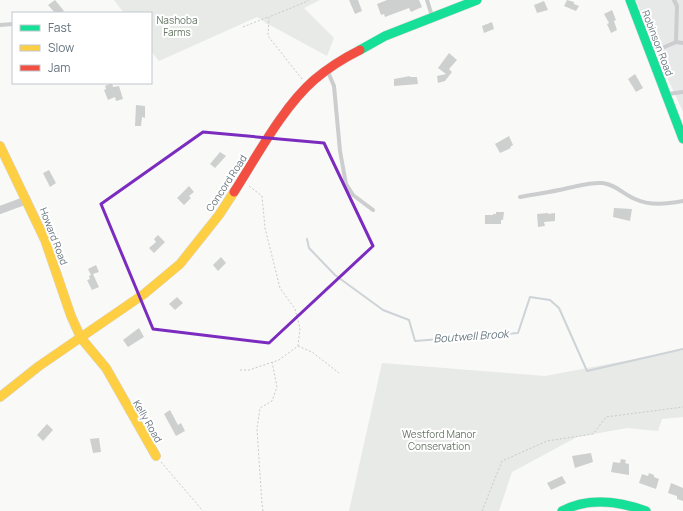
<svg xmlns="http://www.w3.org/2000/svg" width="683" height="511" font-family="Manrope,sans-serif">
<style>
.built{fill:#e7e9e8}
.green{fill:#e7eae6}
.lines{fill:none;stroke-linecap:round;stroke-linejoin:round}
.stream{stroke:#cdd3d6;stroke-width:2}
.building{fill:#ced0d0}
.fast-casing{stroke:#d5d6d6;stroke-width:10}
.slow-casing{stroke:#d5d6d6;stroke-width:10}
.jam-casing{stroke:#d5d6d6;stroke-width:10}
.path{stroke:#c9cacb;stroke-width:1;stroke-dasharray:2 2;stroke-linecap:butt}
.lane{stroke:#cccdce;stroke-width:4}
.street{stroke:#cccdce;stroke-width:8}
.fast{stroke:#16e098;stroke-width:9}
.slow{stroke:#ffcf43;stroke-width:9}
.jam{stroke:#f24e42;stroke-width:9}
.marked{fill:none;stroke:#7b2cbf;stroke-width:3;stroke-linejoin:round}
.labels{text-anchor:middle;stroke-width:4;stroke-linejoin:round;paint-order:stroke}
.park-label{font-size:10px;fill:#687866;stroke:#fff}
.street-label{font-size:10px;fill:#67747f;stroke:#fff}
.water-label{font-size:11px;font-style:italic;fill:#677880;stroke:#fff}
</style>
<rect width="100%" height="100%" fill="#f9f9f8"/>
<path class="built" d="M636,0h47v112l-21,-46z"/>
<g class="green">
<path d="M114,0h206l-16,8 30,30 -7,18 -59,-32h-2l-1,-2 -8,-5 -98,44 -8,-10v-38h-27z"/>
<path d="M683,350v67l-21,2 -4,12 -31,-3 -50,9 -65,35 -13,39h-150l33,-148 163,13z"/>
</g>
<g class="lines">
<path class="stream" d="M307,239l2,9 26,27 48,35 26,10 6,21 103,-8 12,-36 20,3 9,8 28,63 96,-22"/>
</g>
<g class="building">
<path d="M55,0l9,11 -3,2h-6l-7,-8z"/>
<path d="M349,0h9l4,11 -7,3z"/>
<path d="M387,0h32l3,7 -11,5 -2,-4 -24,9 -1,-3 -3,1 -4,-11z"/>
<path d="M567,0l7,2v2l5,2 -3,5 -12,-5z"/>
<path d="M544,1l4,9 -11,3 -3,-8z"/>
<path d="M612,10l4,10 -2,1 3,9 -6,3 -4,-9 2,-1 -5,-9z"/>
<path d="M492,22l2,7 -10,4 -2,-7z"/>
<path d="M449,53l8,7 -8,9 3,3 -7,9 -7,2 -1,-7 9,-2 -8,-6z"/>
<path d="M635,74l8,14 -7,4 -8,-13z"/>
<path d="M410,76v1h7l1,7 -24,2v-7z"/>
<path d="M112,83l1,4 6,-1 4,13 -7,2 -1,-4 -7,3 -4,-10 2,-1 -1,-3z"/>
<path d="M136,105l9,1v12l-3,-1 -1,9h-6z"/>
<path d="M509,136l4,9 -3,2 1,1 -11,5 -5,-9z"/>
<path d="M220,152l6,4 -11,12 -5,-4z"/>
<path d="M49,170l7,13 -6,4 -7,-14z"/>
<path d="M189,186l5,6 -5,4 2,2 -7,7 -7,-7z"/>
<path d="M614,208l18,1 -2,12 -17,-4z"/>
<path d="M496,212h8l-1,8h-2v4h-16v-9h8v-1h3z"/>
<path d="M548,213v1l7,-1v8l-11,1 1,4 -7,1 -1,-13z"/>
<path d="M158,235l7,7 -11,11 -5,-5 7,-6 -2,-3z"/>
<path d="M221,257l5,6 -8,8 -5,-6z"/>
<path d="M96,265l3,7 -6,2 6,13 -7,3 -5,-10 3,-1 -1,-3 2,-1 -3,-6z"/>
<path d="M177,297l6,6 -8,7 -6,-6z"/>
<path d="M139,328l5,9 -16,10 -5,-7z"/>
<path d="M170,410l8,15 3,-2 4,8 -9,5 -12,-22z"/>
<path d="M47,424l6,6 -10,11 -6,-6z"/>
<path d="M99,438l2,14 -8,1 -3,-14z"/>
<path d="M591,453l2,9 -18,6 -3,-12z"/>
<path d="M621,459l5,1 -1,3 4,1v11l-18,-3 2,-10 7,1z"/>
<path d="M649,473l5,2v2l5,2 -3,10 -17,-6 3,-9 6,2z"/>
<path d="M562,476l4,7 -15,7 -4,-7z"/>
<path d="M671,483l12,5v13l-6,-2v-3l-9,-3z"/>
</g>
<g class="lines">
<g class="fast-casing">
<g id="fast">
<path d="M630,0l53,139"/>
<path d="M360,50l25,-14 92,-36"/>
<path d="M562,511c27,-14 56,-10 84,0"/>
</g>
</g>
<g class="slow-casing">
<g id="slow">
<path d="M0,146l45,94 26,76 10,22 25,30 50,88"/>
<path d="M0,397l39,-31 105,-72 36,-30 39,-49 15,-23"/>
</g>
</g>
<g class="jam-casing">
<path id="jam" d="M234,192c23,-36 49,-85 80,-112 14,-12 30,-22 46,-30"/>
</g>
<g class="path">
<path d="M243,27l25,-10"/>
<path d="M302,79l-34,-43 1,-19 39,-16v-1"/>
<path d="M298,346l14,6 27,21"/>
<path d="M240,370h9l30,-10 19,-14 2,-18 -5,-19 -15,-21 -15,-60 -3,-32 -13,-10"/>
<path d="M161,462l42,49"/>
<path d="M263,511l-1,-7 -5,-75 3,-21 12,-7 5,-14 -5,-25"/>
<path d="M482,511l20,-50 45,-20 46,-7 13,-17 77,-10"/>
</g>
<g class="lane">
<path d="M427,0l5,16"/>
<path d="M0,25l13,-1"/>
<path d="M676,42l7,1"/>
<path d="M651,53l25,-11 1,-36 -3,-6"/>
<path d="M328,72l6,14 6,65 6,33 7,11 20,15"/>
<path d="M668,94l15,-2"/>
<path d="M520,197c16,-3 32,-5 48,-9 11,-2 22,-6 34,-5 13,1 21,11 33,16 15,7 32,5 48,2"/>
</g>
<path class="street" d="M0,210l27,-10"/>
<use href="#fast" class="fast"/>
<use href="#slow" class="slow"/>
<use href="#jam" class="jam"/>
</g>
<path class="marked" d="M203,132l121,11 49,103 -104,97 -116,-14 -52,-125z"/>
<g class="labels">
<g class="park-label">
<text x="177" y="24">Nashoba<tspan x="177" dy="12">Farms</tspan></text>
<text x="439" y="438">Westford Manor<tspan x="439" dy="12">Conservation</tspan></text>
</g>
<g class="street-label">
<text transform="translate(658 43) rotate(69)" y="4">Robinson Road</text>
<text transform="translate(226 183) rotate(-57)" y="4">Concord Road</text>
<text transform="translate(54 236) rotate(69)" y="4">Howard Road</text>
<text transform="translate(148 421) rotate(60)" y="4">Kelly Road</text>
</g>
<g class="water-label">
<text transform="translate(471 336) rotate(-4)" y="4">Boutwell Brook</text>
</g>
</g>
<rect x="12" y="12" width="140" height="72" fill="#ffffff" stroke="#c2c7cc"/>
<rect x="20" y="25" width="20" height="6" fill="#16e098" stroke="#c2c7cc"/>
<text x="48" y="32" font-size="12" fill="#67747f">Fast</text>
<rect x="20" y="45" width="20" height="6" fill="#ffcf43" stroke="#c2c7cc"/>
<text x="48" y="52" font-size="12" fill="#67747f">Slow</text>
<rect x="20" y="65" width="20" height="6" fill="#f24e42" stroke="#c2c7cc"/>
<text x="48" y="72" font-size="12" fill="#67747f">Jam</text>
</svg>
